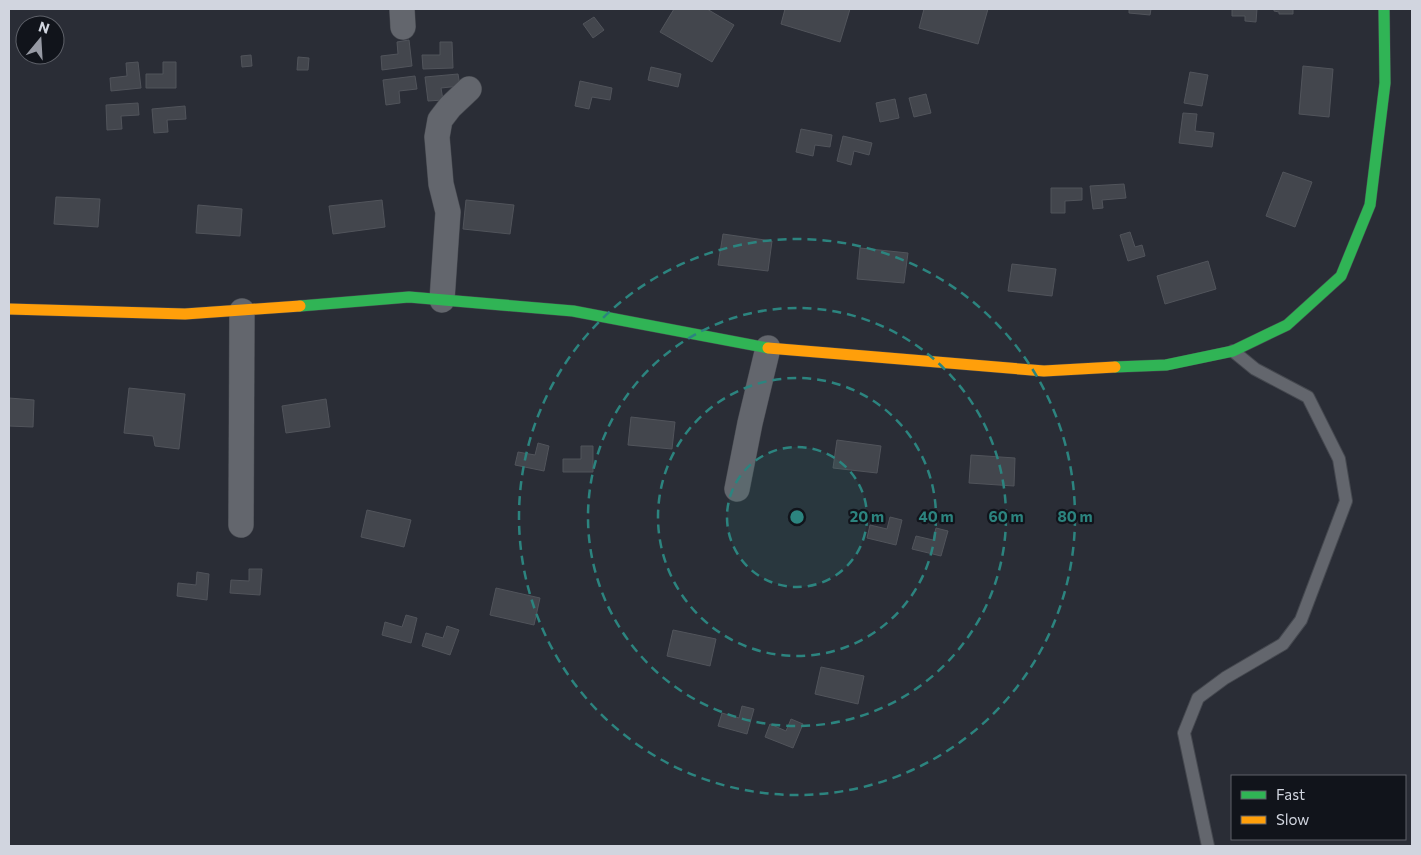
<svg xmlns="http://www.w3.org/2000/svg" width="1421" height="855" font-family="Commissioner,sans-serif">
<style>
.building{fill:#43464d;stroke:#51545b}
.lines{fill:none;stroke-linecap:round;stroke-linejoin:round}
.lane-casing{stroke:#45484f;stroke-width:14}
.street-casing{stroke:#45484f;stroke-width:26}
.fast-casing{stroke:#45484f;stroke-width:12}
.slow-casing{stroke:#45484f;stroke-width:12}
.lane{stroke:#63666d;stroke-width:12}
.street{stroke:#63666d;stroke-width:25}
.fast{stroke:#30b455;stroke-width:11}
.slow{stroke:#ff9f0a;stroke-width:11}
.ring{fill:none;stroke:#2c847f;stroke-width:2.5;stroke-dasharray:9 6}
.centre{fill:#2c847f;stroke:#11141b;stroke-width:2.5}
.ring-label{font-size:15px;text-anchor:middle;font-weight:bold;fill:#2c847f;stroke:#11141b;stroke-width:4.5;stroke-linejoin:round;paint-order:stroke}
</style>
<rect width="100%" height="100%" fill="#2a2d36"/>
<g class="building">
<path d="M674,9h33l27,16 -22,37 -52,-30z"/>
<path d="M785,9h65l-10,33 -59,-18z"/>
<path d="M924,9h64l-10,35 -59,-16z"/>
<path d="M1129,9h22l-1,6 -21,-2z"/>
<path d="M1232,9h25l-1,13 -11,-1v-5h-13z"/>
<path d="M1274,9h19v5h-14v-2l-5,-1z"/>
<path d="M594,17l10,13 -11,8 -10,-14z"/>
<path d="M409,40l3,26 -30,4 -1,-14 17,-2 -1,-12z"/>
<path d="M440,42h12l1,26 -30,1 -1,-14h18z"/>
<path d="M251,55l1,11 -10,1 -1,-11z"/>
<path d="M298,57l11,1 -1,12h-11z"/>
<path d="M138,62l3,26 -30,3 -1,-13 17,-2 -1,-13z"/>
<path d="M163,62h13v26h-30v-14h17z"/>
<path d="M1303,66l30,3 -4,48 -30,-3z"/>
<path d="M651,67l30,7 -3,13 -30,-7z"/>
<path d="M1190,72l18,3 -6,31 -18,-3z"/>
<path d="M458,74l2,12 -19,2 2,12 -15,1 -3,-24z"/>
<path d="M415,76l2,13 -18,2 1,12 -14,2 -3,-25z"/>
<path d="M580,81l32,7 -2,12 -18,-3 -3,12 -14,-3z"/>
<path d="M926,94l5,19 -17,4 -5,-19z"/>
<path d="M895,99l4,19 -19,4 -4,-19z"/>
<path d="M138,103l1,12 -18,1 1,13 -15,1 -1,-25z"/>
<path d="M185,106l1,13 -19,1 1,12 -14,1 -2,-24z"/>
<path d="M1183,113l14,1 -2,17 19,2 -2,14 -33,-4z"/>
<path d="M801,129l31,6 -2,12 -15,-2 -2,11 -17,-4z"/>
<path d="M843,136l29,7 -3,12 -15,-4 -3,14 -14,-4z"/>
<path d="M1283,172l29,10 -17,45 -29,-11z"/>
<path d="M1124,184l2,14 -24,2 1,8 -10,1 -3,-23z"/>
<path d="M1051,188h31v12l-17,1v12h-14z"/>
<path d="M56,197l44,2 -2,28 -44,-3z"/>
<path d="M382,200l3,27 -52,7 -4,-28z"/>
<path d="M466,200l48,5 -4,29 -47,-5z"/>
<path d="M198,205l44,4 -2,27 -44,-3z"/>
<path d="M1130,232l5,15 7,-2 3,11 -17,5 -8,-26z"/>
<path d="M723,234l49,7 -4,30 -50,-6z"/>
<path d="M860,248l48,5 -4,30 -47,-4z"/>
<path d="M1208,261l8,28 -51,15 -8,-28z"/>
<path d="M1012,264l44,5 -4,27 -44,-5z"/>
<path d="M129,388l56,6 -6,55 -24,-3 -2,-10 -29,-3z"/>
<path d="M9,398l25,2 -1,27 -24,-1z"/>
<path d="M326,399l4,28 -44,6 -4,-27z"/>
<path d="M631,417l44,5 -3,27 -44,-4z"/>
<path d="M837,440l44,6 -4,27 -44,-5z"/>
<path d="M538,443l11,3 -5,25 -29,-6 3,-13 17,3z"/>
<path d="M581,446h12v26h-30v-13h18z"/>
<path d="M971,455l44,3 -1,28 -45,-3z"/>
<path d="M367,510l44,10 -7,27 -43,-10z"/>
<path d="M890,517l12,3 -6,25 -29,-7 3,-13 17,4z"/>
<path d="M936,528l12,3 -7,25 -29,-7 4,-13 17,4z"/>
<path d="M249,569h13l-2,26 -30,-2 1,-13 18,1z"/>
<path d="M197,572l12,2 -2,26 -30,-4 1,-13 18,2z"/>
<path d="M496,588l44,10 -6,27 -44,-10z"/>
<path d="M406,615l11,3 -6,25 -29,-8 3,-13 17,5z"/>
<path d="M447,626l12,4 -9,25 -28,-9 4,-13 17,5z"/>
<path d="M673,630l43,9 -6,27 -43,-10z"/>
<path d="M821,667l43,9 -6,28 -43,-10z"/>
<path d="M742,706l12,3 -7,25 -29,-8 4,-13 17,5z"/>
<path d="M791,719l12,5 -10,24 -28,-11 5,-13 16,7z"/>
</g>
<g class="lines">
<g class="lane-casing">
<path id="lane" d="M1208,846l-24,-113 14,-35 27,-20 58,-34 18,-24 45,-119 -7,-42 -31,-62 -53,-28 -22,-18"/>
</g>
<g class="street-casing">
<g id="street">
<path d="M402,9l1,18"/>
<path d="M442,300l6,-88 -7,-28 -4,-47 3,-17 10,-13 19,-18"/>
<path d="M737,489l13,-66 18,-75"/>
<path d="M241,525l1,-214"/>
</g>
</g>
<g class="fast-casing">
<g id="fast">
<path d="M300,306l109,-9 164,14 195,37"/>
<path d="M1115,367l51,-2 67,-14 54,-26 54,-49 29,-71 15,-122 -1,-74"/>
</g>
</g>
<g class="slow-casing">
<g id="slow">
<path d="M9,309l176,5 115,-8"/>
<path d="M768,348l276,23 71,-4"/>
</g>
</g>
<use href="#lane" class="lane"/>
<use href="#street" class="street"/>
<use href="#fast" class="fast"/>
<use href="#slow" class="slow"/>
</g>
<circle cx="797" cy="517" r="70" fill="#2c847f" fill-opacity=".12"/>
<g class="ring">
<circle cx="797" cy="517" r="70"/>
<circle cx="797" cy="517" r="139"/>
<circle cx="797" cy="517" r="209"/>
<circle cx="797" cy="517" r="278"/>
</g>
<circle cx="797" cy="517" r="8" class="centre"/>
<g class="ring-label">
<text x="867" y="522">20 m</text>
<text x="936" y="522">40 m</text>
<text x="1006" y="522">60 m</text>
<text x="1075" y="522">80 m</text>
</g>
<rect width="1421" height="855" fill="none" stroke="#d1d5df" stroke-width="20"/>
<rect x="1231" y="775" width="175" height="65" fill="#11141b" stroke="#5e6169"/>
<rect x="1241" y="791" width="25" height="8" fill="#30b455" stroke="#5e6169"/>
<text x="1276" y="800" font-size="15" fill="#d1d5df">Fast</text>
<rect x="1241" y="816" width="25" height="8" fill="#ff9f0a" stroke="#5e6169"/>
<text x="1276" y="825" font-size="15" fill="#d1d5df">Slow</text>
<g transform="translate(40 40) rotate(18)"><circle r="24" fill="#11141b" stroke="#5e6169"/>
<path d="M0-4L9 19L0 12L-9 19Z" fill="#979aa4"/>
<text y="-8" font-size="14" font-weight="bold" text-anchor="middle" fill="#d1d5df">N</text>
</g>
</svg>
